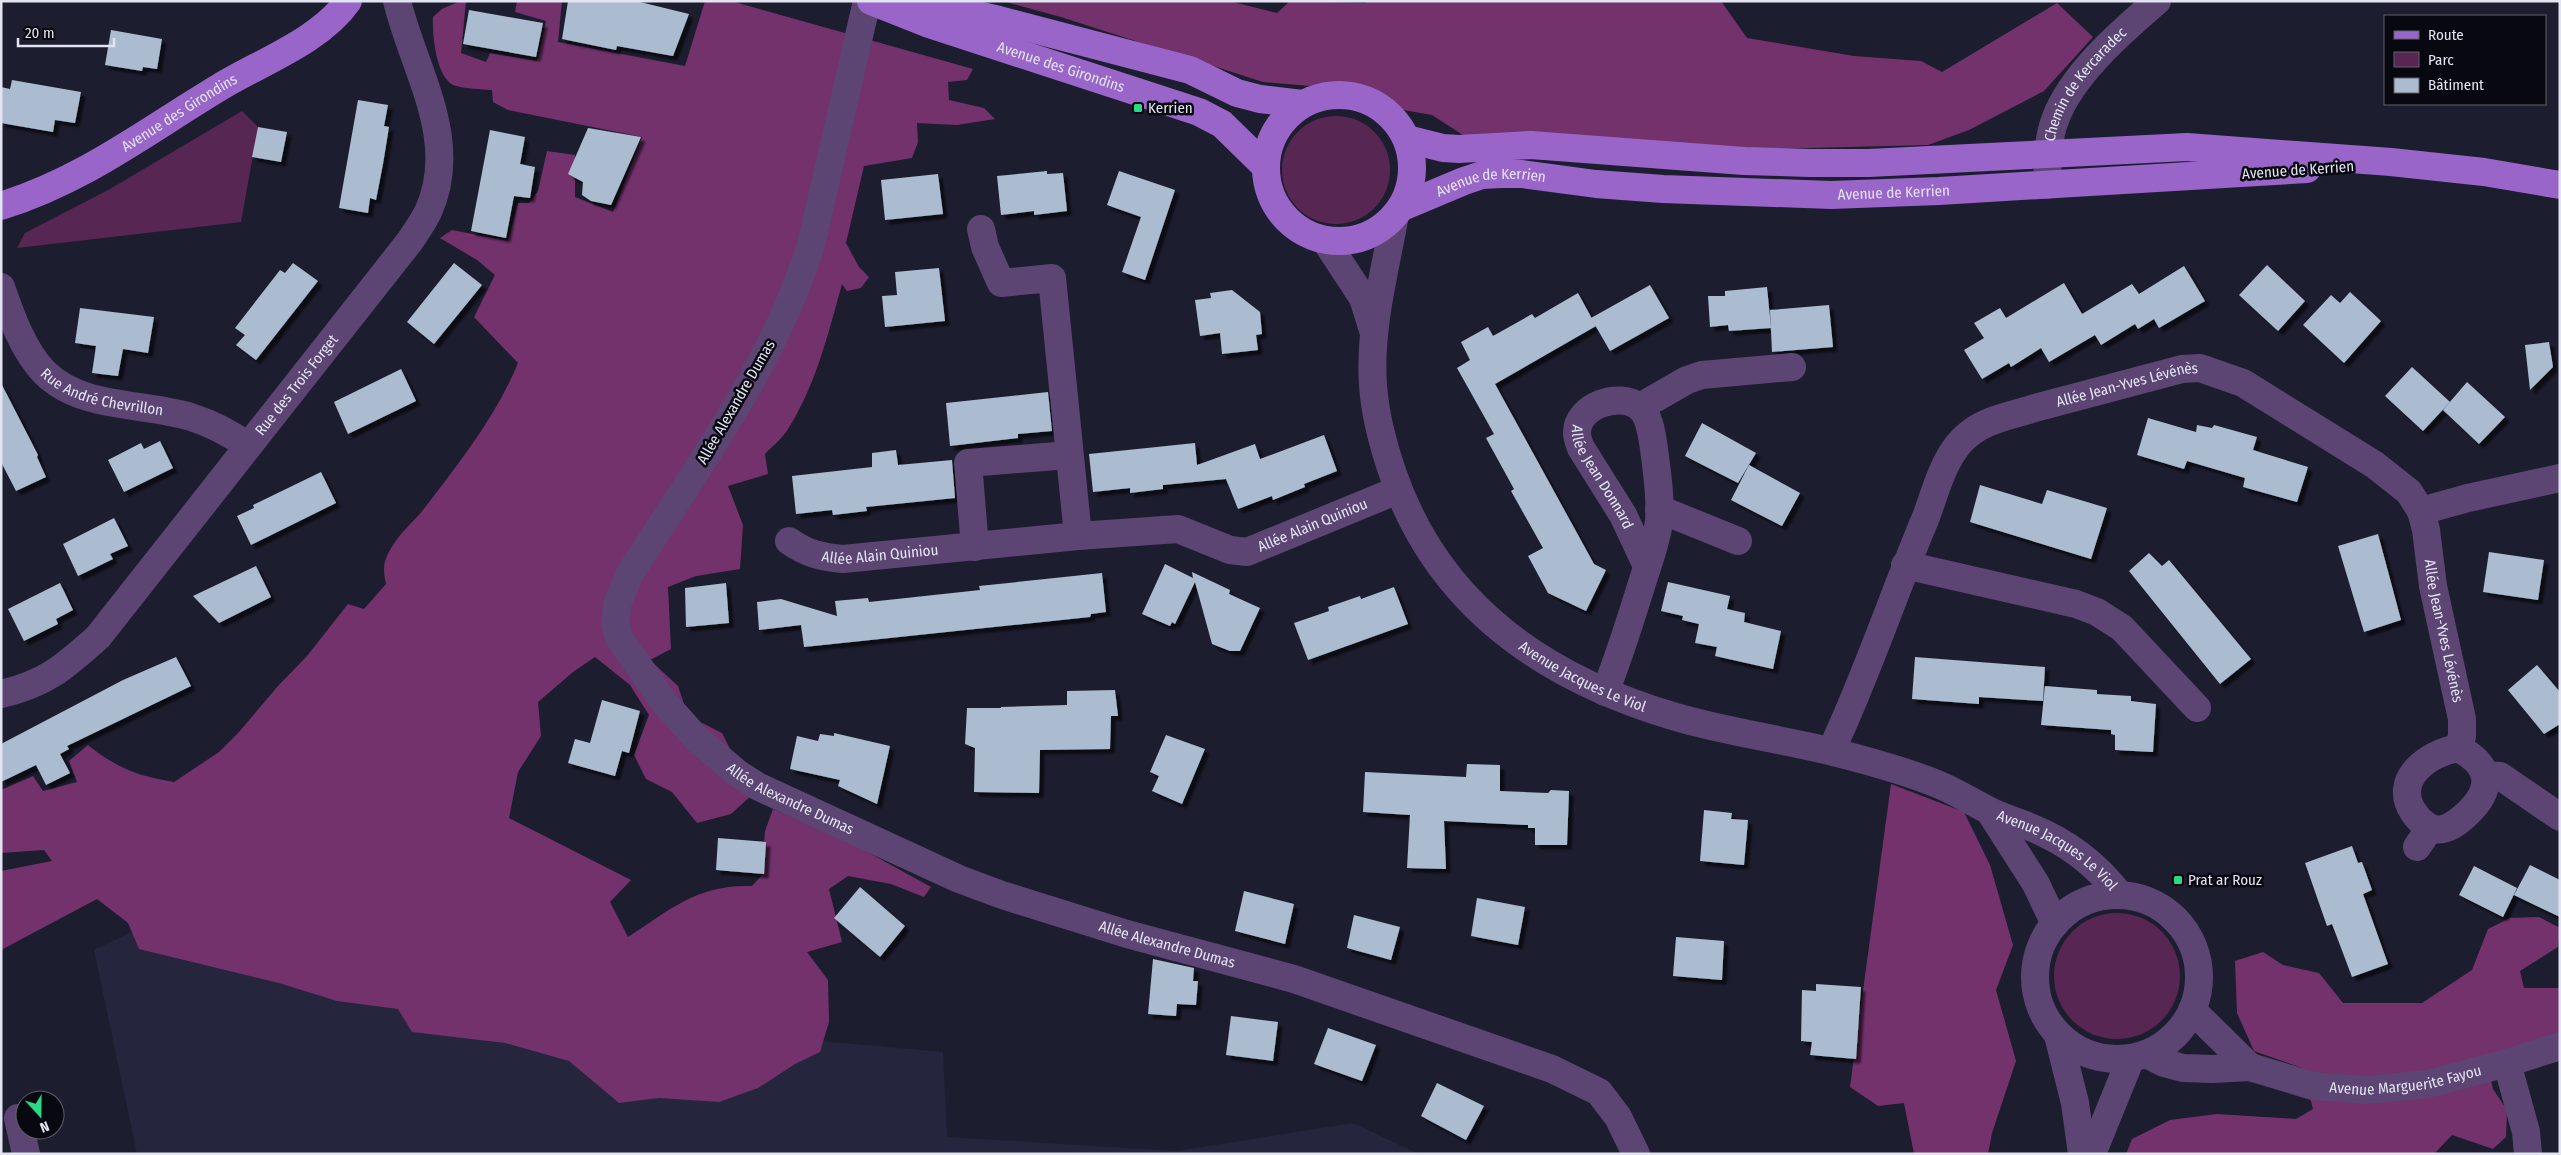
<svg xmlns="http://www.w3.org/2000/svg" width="2561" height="1155" font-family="'Fira Sans Condensed',sans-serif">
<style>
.built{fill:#25263e}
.green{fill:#582653}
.forest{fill:#73326c}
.building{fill:#abbbd0;filter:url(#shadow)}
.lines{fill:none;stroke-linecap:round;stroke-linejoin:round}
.minor{stroke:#5c4473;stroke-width:28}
.primary{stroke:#9965c8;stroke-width:28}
.poi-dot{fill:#2bd884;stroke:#080810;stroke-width:2}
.labels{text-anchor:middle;stroke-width:5;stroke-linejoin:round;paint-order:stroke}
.street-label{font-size:15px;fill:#e3e4f1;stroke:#080810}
.poi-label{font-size:15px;fill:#e3e4f1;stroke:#080810;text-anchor:start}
</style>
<defs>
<filter id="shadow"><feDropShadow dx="4.5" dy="4.5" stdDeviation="1" flood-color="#0009"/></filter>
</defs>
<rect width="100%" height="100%" fill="#1d1d30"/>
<path class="built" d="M165,916l579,118 199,18 4,85 230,14 176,-28 66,31h-1282l-43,-204z"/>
<g class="green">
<path d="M242,111l16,16 -17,95 -224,26 8,-15 85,-44z"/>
<circle cx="1336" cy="170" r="54"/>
<circle cx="2117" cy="976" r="63"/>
</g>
<g class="forest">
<path d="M460,1h6l-5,52 25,9 4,-9 47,8 9,-40 -31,-9 2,-11h45l-4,41 127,24 20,-65h26l242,68 -6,11 -19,2 1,18 35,8 11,11 -38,6 -40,-2 1,19 -6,16 -48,8 -18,77 13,24 10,10 -8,11 -14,3 -5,-7c-14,50 -26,101 -54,145 -5,9 -16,17 -23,25l3,20 -40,12 15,39 -3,44 -44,7 -28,11 3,62 -21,11 28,26 10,30 34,17 31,61 -22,20 -34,9 -25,-31 -26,-13 -12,-24 15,-40 -19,-30 -35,-28 -22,15 -35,30 3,34 -23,36 -9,46 122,62 -21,22 18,35c43,-28 70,-53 124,-51l10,-11 3,-44 8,-22 80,35 78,43 -7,10 -33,-13 -43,-8 -19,13 13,53 -35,10 21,28 1,42 -9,30 -25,12 -37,24 -39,14 -60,-4 -40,5 -50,-42 -64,-18 -93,-11 -14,-23 -61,-8 -58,-18 -140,-34 -11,-26 -31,-24 -96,51v-79l51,-10 -8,-11 -43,3v-63l32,-14 10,15 34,-9 -8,-21 19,-16c29,23 49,31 86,37l45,-30 20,-20 39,-46 29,-30 41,-52 16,5 22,-25c-4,-17 -2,-25 7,-39 8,-13 21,-24 30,-35 35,-46 73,-93 95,-147l-44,-46 21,-42 -18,-15 -37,-22 12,-8 56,11 10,-38h11l9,-12 9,-40 28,4v42l38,15 29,-75 -134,-27 -15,-8 -1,-12c-12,-1 -25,-1 -36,-4 -20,-5 -24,-52 -23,-69l9,-8z"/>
<path d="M1002,1h227l48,12 13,-12 76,2v-2h355l26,37 107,18 67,5 21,11 115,-69 36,34 -49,54 -75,39 -41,15 -201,5 -261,-13 -34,-22 -34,-6 -30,-18 -105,-9 -202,-65z"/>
<path d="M1891,784l73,28 26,53 23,80 -17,45 20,71 -24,72 -4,21h-74l-10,-51 -26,3 -28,-19z"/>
<path d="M2539,917l21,11 -2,19 -38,24 4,17h36v47l-75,22 8,32 14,21 -1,27 -13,12 -41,-14 -18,19h-308l6,-15 38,-19 47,-6 79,5 17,-10 -11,-41 -48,-17 -17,-38 -2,-52 28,-9 20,13 36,8 24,30h79l50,-33 16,-41 22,-11z"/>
</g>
<g class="building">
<path d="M568,1h68l53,13 -16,42 -56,-10 -1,4 -54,-11z"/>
<path d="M469,10l74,13 -7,34 -73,-13z"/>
<path d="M111,30l51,9 -5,30 -14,-2 -1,4 -37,-6z"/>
<path d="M12,80l69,12 -6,31 -20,-3 -2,12 -52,-9v-36l9,2z"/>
<path d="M358,100l30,5 -4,21 5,1 -6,37 -7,36 -6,-2 -2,15 -29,-5z"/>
<path d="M258,127l29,5 -6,30 -29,-5z"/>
<path d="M588,128l53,9 -30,68 -20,-4 -9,-6 1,-13 -15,-8z"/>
<path d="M490,130l35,7 -5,27 15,3 -5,31 -16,-2 -8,42 -35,-7z"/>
<path d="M1047,171v3l16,-1 4,38 -33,4v-4l-33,4 -4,-39z"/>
<path d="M1119,171l56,19 -30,90 -23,-8 19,-55 -34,-12z"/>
<path d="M938,174l5,40 -58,6 -4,-40z"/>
<path d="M293,263l25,18 -62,79 -20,-15 9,-10 -10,-7 45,-58 5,3z"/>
<path d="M454,263l28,22 -48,59 -27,-22z"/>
<path d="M2267,265l38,36 -27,30 -39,-36z"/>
<path d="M2184,266l21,35 -46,27 -5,-9 -16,10 -3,-5 -34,21 -6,-10 -46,27 -8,-14 -30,19 -2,-4 -27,16 -18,-29 20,-12 -10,-15 26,-15 6,10 58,-35 18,31 50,-30 7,10z"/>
<path d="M939,268l6,53 -60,6 -3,-31 15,-1 -2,-23z"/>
<path d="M1650,285l19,33 -59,33 -19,-33z"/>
<path d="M1767,287l4,41 -42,3 -1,-6 -18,2 -2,-31h17v-5z"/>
<path d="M1232,290l28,22 2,22 -6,1 2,15 -36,4 -2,-21 -20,3 -5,-36 16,-2 -1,-5z"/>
<path d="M2350,292l31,29 -37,42 -41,-38 28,-30 9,8z"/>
<path d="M1578,293l18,33 -101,58 99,180 12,6 -20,41 -38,-18 -20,-37 15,-8 -32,-57 3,-2 -28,-51 8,-4 -37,-66 13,-8 -9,-18 27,-15 5,9 39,-22 3,4z"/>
<path d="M1829,305l4,42 -61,5 -2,-42z"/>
<path d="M80,308l74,9 -6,36 -25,-4 -5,27 -26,-3 4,-27 -21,-3z"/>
<path d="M2549,342l4,25 -23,23 -5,-45z"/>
<path d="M2412,367l38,35 -27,29 -38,-35z"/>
<path d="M401,369l15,32 -68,33 -14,-32z"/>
<path d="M2467,382l38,35 -26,27 -36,-34z"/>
<path d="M1,383l37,72 -1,2 9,20 -30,14 -15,-29z"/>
<path d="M1048,392l4,39 -34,3v4l-68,8 -4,-43z"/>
<path d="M2148,418l48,14 1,-7 15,3 2,-3 43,12 -4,13 55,17 -11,35 -54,-15 2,-9 -58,-17 -3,8 -47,-14z"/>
<path d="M1702,423l54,30 -18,30 -53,-27z"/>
<path d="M1324,435l13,36 -33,13 1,3 -32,13 -1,-4 -34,13 -12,-30 -63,6v4l-33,4v-5l-37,4 -4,-38 106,-11 2,22 58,-21 5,15z"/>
<path d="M160,441l13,27 -49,24 -16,-32 33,-17 3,6z"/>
<path d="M896,450l2,15 54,-5 3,38 -89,9 1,4 -34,4 -1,-5 -36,4 -4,-38 80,-9v-14z"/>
<path d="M1749,465l51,28 -18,33 -51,-26z"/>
<path d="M321,472l15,31 -85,42 -14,-29 17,-8 -1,-3z"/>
<path d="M1980,485l62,19 5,-14 60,18 -16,51 -121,-37z"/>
<path d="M114,518l14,28 -18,8 3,5 -35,17 -15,-32z"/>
<path d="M2378,534l23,86 -37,12 -26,-86z"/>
<path d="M2489,552l55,8 -6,40 -55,-8z"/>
<path d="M2149,553l13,13 7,-6 82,99 -31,25 -91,-113z"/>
<path d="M1165,564l28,14 -1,-6 38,18 -1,4 31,14 -20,43h-10l-18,-7 -17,-62 -20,42 -3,-2 -2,4 -28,-12z"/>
<path d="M256,566l15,31 -52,26 -26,-27z"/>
<path d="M1102,573l4,39 -15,2 -1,3 -286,30 -3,-22 -42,5 -2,-28 24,-3 56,17 -2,-15 33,-3 1,4 111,-12 -1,-4z"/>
<path d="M1668,582l62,14 -3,13 18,4 -1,9 37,9 -8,38 -58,-13 2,-9 -22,-4 4,-19 -17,-4 1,-4 -22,-5z"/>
<path d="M60,583l13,27 -17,9 2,5 -34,17 -16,-32z"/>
<path d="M726,583l3,40 -43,4 -1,-39z"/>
<path d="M1394,587l14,37 -100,36 -14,-37 35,-12 -1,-4 32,-11 1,3z"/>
<path d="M176,657l15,29 -124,60 2,3 -9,5 10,19 -24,12 -10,-20 -35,17v-38l122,-64z"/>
<path d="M1915,657l130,10 -2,34 -64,-4v7l-67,-5z"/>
<path d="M2537,665l23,27v32l-16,10 -36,-44z"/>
<path d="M2045,686l52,4v4l34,2v5l25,3 -3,48 -38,-2v-15l-4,-1v-4l-70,-5z"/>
<path d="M1115,690l3,26h-7l-1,33 -70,1 -1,43 -65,-1 1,-44 -10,-4 2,-36h34v-1l66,-2v-14z"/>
<path d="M602,700l38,11 -11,42 -7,-2 -7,25 -47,-13 7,-24 15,4z"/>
<path d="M834,733l56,13 -13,58 -39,-18 2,-6 -50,-11 7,-33 21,5 2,-7 14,2z"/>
<path d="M1166,735l39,14 -23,55 -30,-13 7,-15 -9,-4z"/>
<path d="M1467,764l33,1v26l48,2 3,-3 18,1 -2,54h-32v-17h-7v-3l-84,-4 2,48 -39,-1 3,-53 -47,-3 2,-40 101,5z"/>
<path d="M1704,810l28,3 -1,6 17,1 -4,45 -44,-4z"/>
<path d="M718,838l48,4 -2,32 -48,-4z"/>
<path d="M2352,846l6,17 4,-1 10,28 -9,4 25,70 -36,13 -20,-53 -5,2 -22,-63z"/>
<path d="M2530,865l30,15v37l-46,-22z"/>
<path d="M2474,866l43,22 -14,29 -44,-22z"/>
<path d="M860,887l45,39 -25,31 -46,-39z"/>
<path d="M1244,891l50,13 -9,40 -50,-13z"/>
<path d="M1477,898l48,9 -7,38 -47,-9z"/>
<path d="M1354,915l46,12 -9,33 -44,-12z"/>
<path d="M1676,937l48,4 -2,39 -49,-4z"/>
<path d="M1153,959l41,9 -1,13h5l-2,24 -19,-1 -1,12 -28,-2z"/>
<path d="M1816,984l45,3 -5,72 -46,-4 2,-13 -11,-1 1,-51 14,1z"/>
<path d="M1231,1016l47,6 -5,39 -47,-6z"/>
<path d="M1328,1028l48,17 -14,36 -48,-17z"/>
<path d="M1437,1083l47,23 -18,34 -45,-24z"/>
</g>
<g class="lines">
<g class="minor">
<path id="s1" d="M867,1l-56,244c-38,121 -115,224 -182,330l-12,30 -2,17 4,16 45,64 33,37 40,34 20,13 202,93 43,16 125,39 167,45 258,90 47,23 19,25 18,37"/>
<path id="s2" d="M2047,185c1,-21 0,-44 8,-65 16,-45 66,-88 102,-119"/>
<path id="s3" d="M1395,215c-10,56 -26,113 -22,170 2,31 10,60 20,89 46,133 153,205 283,243 51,15 105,22 157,35 36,9 74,19 109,34 16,7 30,16 46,24 13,7 28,11 42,17 37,15 65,36 90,68"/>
<path d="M981,229l4,18 16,36 51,-5 26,258"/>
<path d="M1325,240l38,58 10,32"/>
<path id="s4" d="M1,287c10,29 22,63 43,85 38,38 99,30 147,45 22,7 39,16 57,29"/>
<path d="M1640,407l47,-27 15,-5 90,-8"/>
<path d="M1659,509l79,32"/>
<path d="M2421,511l47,-13 92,-20"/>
<path id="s5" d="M789,541c18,13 33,16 54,18l235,-23 100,-7 52,21 17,2 151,-62"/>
<path d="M975,547l-7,-84 101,-8"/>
<path d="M1905,565l171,39 21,8 25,16 75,80"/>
<path id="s6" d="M1605,692c15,-37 26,-74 38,-112 6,-19 14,-40 16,-59 2,-23 -2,-49 -5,-72 -2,-13 -4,-34 -15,-42 -19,-16 -63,-1 -62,26 0,5 2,10 4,15l42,67 24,51"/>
<path id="s7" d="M1,694c45,-10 63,-27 97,-57l312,-396c6,-9 13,-19 18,-29 33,-72 -14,-141 -31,-211"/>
<path id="s8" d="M1831,751c36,-76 62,-156 95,-234 10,-27 19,-65 43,-83 18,-15 44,-19 66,-26 49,-13 98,-26 147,-39l18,-1 43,15 132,82 34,27 12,19 5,19 7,56 29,133v17l-4,12c33,17 36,40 10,65 -8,7 -15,14 -25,16 -11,3 -23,-7 -29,-16 -23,-33 14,-60 44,-65"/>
<path d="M2485,775l15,1 60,41"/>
<path d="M1990,812l46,72 19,40"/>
<path d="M2417,847l13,-19"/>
<circle cx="2117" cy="977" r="82"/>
<path d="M2192,1010l58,57"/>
<path d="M2058,1035l17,68 7,51"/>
<path id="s9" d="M2146,1054l18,9 19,5 30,1 37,-2 63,19 53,4 62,-6 79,-21 53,-17"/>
<path d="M2507,1063l19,69 2,22"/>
<path d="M18,1118l8,36"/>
<path d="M2092,1154l39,-96"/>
</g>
<g class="primary">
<path id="s10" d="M871,1l58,23 270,88 23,12 43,42"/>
<path d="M898,2l41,4 60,14 191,50 47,23 23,6 42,5"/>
<circle cx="1339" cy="168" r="73"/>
<path d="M1407,139l36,9 16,1 72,-4 213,16 66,2h59l318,-16 204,15 93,10 76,13"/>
<path id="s11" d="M1,206c85,-27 144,-74 219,-119 41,-25 100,-46 128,-86"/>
<path id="s12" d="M1402,207l62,-26 18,-6 19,-1h21l74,10 67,5 168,6 108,-4 368,-22"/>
</g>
</g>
<g class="poi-dot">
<rect x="1133" y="103" width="10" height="10" rx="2.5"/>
<rect x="2173" y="875" width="10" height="10" rx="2.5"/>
</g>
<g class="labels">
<g class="street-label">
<text dy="5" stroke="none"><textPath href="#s10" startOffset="201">Avenue des Girondins</textPath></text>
<text dy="5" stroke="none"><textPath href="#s2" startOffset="112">Chemin de Kercaradec</textPath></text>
<text dy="5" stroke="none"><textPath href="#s11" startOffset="202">Avenue des Girondins</textPath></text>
<text transform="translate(2298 170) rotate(-4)" y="5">Avenue de Kerrien</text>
<text dy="5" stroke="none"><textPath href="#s12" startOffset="94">Avenue de Kerrien</textPath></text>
<text dy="5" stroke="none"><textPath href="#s12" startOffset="499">Avenue de Kerrien</textPath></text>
<text dy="5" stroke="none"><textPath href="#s7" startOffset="435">Rue des Trois Forget</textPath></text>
<text dy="5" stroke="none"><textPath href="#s8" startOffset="514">Allée Jean-Yves Lévénès</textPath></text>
<text dy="5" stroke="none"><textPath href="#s4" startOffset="159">Rue André Chevrillon</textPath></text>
<text transform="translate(736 402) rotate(-60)" y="5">Allée Alexandre Dumas</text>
<text dy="5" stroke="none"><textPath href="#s6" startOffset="428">Allée Jean Donnard</textPath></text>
<text dy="5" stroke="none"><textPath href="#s5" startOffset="538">Allée Alain Quiniou</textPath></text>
<text dy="5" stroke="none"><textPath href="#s5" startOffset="95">Allée Alain Quiniou</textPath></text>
<text dy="5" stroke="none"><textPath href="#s8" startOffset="978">Allée Jean-Yves Lévénès</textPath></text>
<text dy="5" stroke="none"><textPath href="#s3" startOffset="550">Avenue Jacques Le Viol</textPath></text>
<text dy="5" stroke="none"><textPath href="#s1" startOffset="934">Allée Alexandre Dumas</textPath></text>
<text dy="5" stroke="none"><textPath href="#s3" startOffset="1060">Avenue Jacques Le Viol</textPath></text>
<text dy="5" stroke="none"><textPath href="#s1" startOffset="1339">Allée Alexandre Dumas</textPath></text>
<text dy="5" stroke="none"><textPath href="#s9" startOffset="266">Avenue Marguerite Fayou</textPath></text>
</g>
<g class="poi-label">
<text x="1148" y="113">Kerrien</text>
<text x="2188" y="885">Prat ar Rouz</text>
</g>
</g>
<rect width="2561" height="1155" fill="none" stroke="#e3e4f1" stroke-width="5"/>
<rect x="2384" y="15" width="162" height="90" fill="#080810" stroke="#60606a"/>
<rect x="2394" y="31" width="25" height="8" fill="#9965c8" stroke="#60606a"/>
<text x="2428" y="40" font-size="15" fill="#e3e4f1">Route</text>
<rect x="2394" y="52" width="25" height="15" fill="#582653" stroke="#60606a"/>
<text x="2428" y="65" font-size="15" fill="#e3e4f1">Parc</text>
<rect x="2394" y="78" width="25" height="15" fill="#abbbd0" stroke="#60606a"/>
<text x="2428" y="90" font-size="15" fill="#e3e4f1">Bâtiment</text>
<g transform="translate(40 1115) rotate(159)"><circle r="24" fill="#080810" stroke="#60606a"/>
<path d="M0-4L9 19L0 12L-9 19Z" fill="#2bd884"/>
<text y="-8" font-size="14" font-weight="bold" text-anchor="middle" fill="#e3e4f1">N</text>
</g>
<path d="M18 38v8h96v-8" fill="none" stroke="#e3e4f1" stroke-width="2.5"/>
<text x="25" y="38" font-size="15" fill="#e3e4f1" stroke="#080810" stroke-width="4" paint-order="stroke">20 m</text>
</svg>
